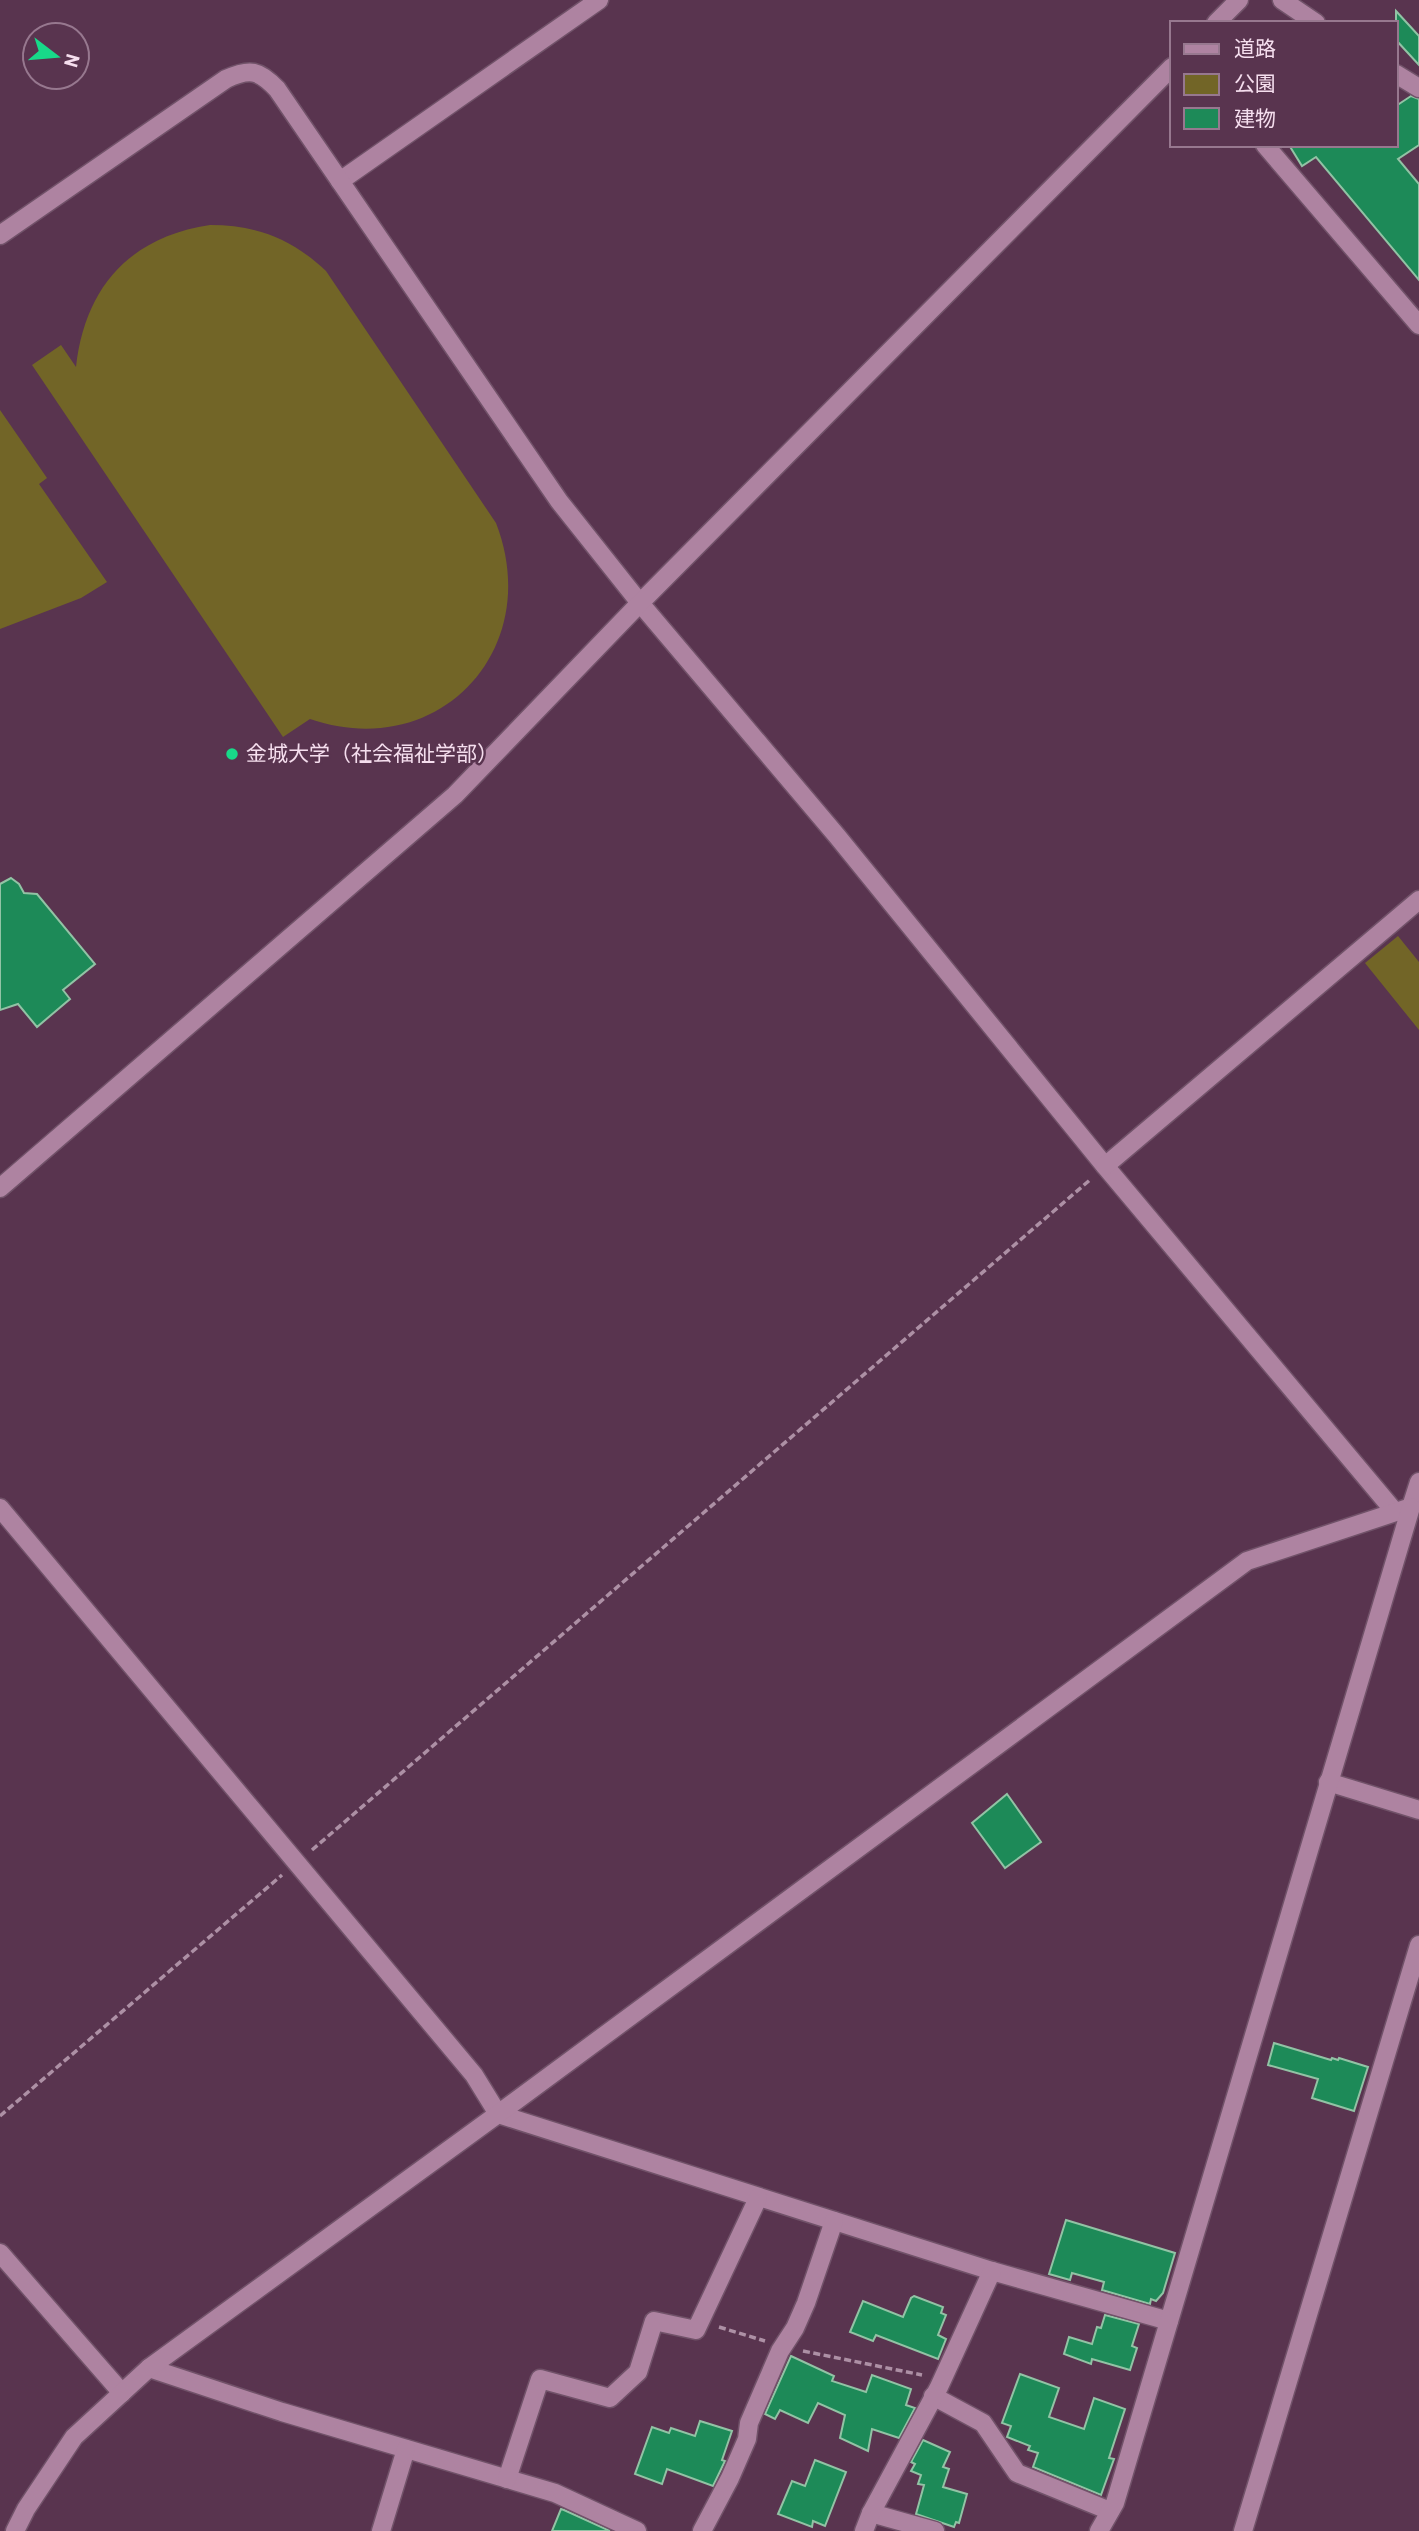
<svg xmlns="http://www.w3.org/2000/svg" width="1419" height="2531" font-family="Barlow,'Noto Sans JP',sans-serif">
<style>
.green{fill:#726527}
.building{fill:#1d8a58;stroke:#92c3a5;stroke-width:2}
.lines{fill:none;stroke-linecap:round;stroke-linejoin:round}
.minor-casing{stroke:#715269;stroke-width:21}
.path{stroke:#ad90a5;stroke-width:3.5;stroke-dasharray:7 3.5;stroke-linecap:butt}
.minor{stroke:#ae83a1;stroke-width:18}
.poi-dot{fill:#18d989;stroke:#59344f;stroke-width:2.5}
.labels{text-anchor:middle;stroke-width:5;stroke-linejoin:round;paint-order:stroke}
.poi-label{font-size:21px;fill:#f5deee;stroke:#59344f;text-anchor:start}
</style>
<rect width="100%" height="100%" fill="#59344f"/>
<g class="green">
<path d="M210,225c47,0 82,14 116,46l170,252c49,126 -57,240 -186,196l-27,18 -251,-372 29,-20 15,22c9,-80 54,-130 134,-142z"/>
<path d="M0,410l47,68 -8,6 68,98 -26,16 -81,31z"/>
<path d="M1398,936l21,26v68l-54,-67z"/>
</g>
<g class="building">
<path d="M1396,11l23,25v29l-23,-25z"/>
<path d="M1411,96l8,3v46l-21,14 21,25v96l-103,-123 -14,9 -13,-21h107v-39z"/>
<path d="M11,878l8,6 5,9 13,1 58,70 -32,26 7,9 -33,28 -19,-23 -18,6v-126z"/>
<path d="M1007,1794l34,48 -36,26 -33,-45z"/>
<path d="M1274,2043l57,17 1,-2 6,2 1,-2 29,9 -14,44 -42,-13 6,-19 -50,-14z"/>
<path d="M1066,2220l109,33 -12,40 -7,8 -5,-2 -1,5 -48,-14 2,-8 -32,-9 -2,7 -21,-6z"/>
<path d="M914,2296l29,11 -2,6 5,2 -8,20 8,4 -8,20 -62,-24 -3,6 -23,-9 13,-31 40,16 8,-19z"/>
<path d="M1105,2315l34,9 -7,22 5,2 -7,22 -38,-11 -1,5 -27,-10 5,-17 23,7 5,-17 4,1z"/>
<path d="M791,2356l43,20 -2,5 34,11 6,-17 39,14 -5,16 9,3 -16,30 -27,-9 -4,22 -28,-13 5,-23 -27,-12 -10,20 -28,-13 -5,9 -10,-5z"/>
<path d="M1020,2374l39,14 -10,29 35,12 10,-31 31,11 -16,49 5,1 -13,36 -68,-28 5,-14 -10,-3 2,-4 -23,-9 4,-11 -9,-3z"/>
<path d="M700,2421l32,10 -10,29 3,1 -12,25 -46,-17 -5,15 -27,-10 17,-47 17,6 2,-5 24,8z"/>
<path d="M923,2440l27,12 -7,15 6,2 -6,18 24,7 -8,29 -3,-1 -2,5 -38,-13 8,-29 -6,-1 3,-9 -10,-4 4,-7 -4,-2z"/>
<path d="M815,2460l31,12 -21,54 -12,-5 -1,6 -34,-13 14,-33 13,5z"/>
<path d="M561,2509l3,1 46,21h-58z"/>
</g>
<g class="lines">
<g class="minor-casing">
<g id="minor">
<path d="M1282,0l34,23"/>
<path d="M1216,23l23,-23"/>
<path d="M1396,74l23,14"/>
<path d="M1265,145l154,180"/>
<path d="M340,181l259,-181"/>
<path d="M0,235l226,-156c24,-11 33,-9 51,10l282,412 81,102 197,233 268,330 290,346"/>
<path d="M1105,1166l314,-266"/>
<path d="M0,1188l455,-393 185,-192 532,-536"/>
<path d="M0,1508l474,567 24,39 494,157 177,50"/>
<path d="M1328,1782l91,28"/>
<path d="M0,2253l122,140"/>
<path d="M149,2368l133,44 273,81 82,38"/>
<path d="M933,2396l50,27 34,50 93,38"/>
<path d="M507,2479l33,-100 70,19 28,-26 16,-51 42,9 62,-132"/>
<path d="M871,2513l64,18"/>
<path d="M15,2531l11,-22 48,-72 75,-69 349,-254 749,-553 164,-54 8,-25"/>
<path d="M381,2531l25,-82"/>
<path d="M702,2531l28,-53 17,-39 2,-16 31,-72 15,-23 11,-25 28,-82"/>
<path d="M864,2531l7,-18 68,-126 53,-116"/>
<path d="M1099,2531l16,-28 296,-996"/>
<path d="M1243,2531l176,-586"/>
</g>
</g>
<g class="path">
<path d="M312,1850l779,-671"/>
<path d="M0,2116l282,-241"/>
<path d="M719,2327l46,14"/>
<path d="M803,2351l119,24"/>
</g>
<use href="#minor" class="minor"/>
</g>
<circle class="poi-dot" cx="232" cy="754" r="7"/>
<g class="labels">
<g class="poi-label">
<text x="246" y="761">金城大学（社会福祉学部）</text>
</g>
</g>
<rect x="1170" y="21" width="228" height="126" fill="#59344f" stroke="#97788f" stroke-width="2"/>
<rect x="1184" y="44" width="35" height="10" fill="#ae83a1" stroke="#97788f" stroke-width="2"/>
<text x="1234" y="56" font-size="21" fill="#f5deee">道路</text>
<rect x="1184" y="74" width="35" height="21" fill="#726527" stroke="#97788f" stroke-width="2"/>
<text x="1234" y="91" font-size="21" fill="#f5deee">公園</text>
<rect x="1184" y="108" width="35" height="21" fill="#1d8a58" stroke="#97788f" stroke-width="2"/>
<text x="1234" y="126" font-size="21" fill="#f5deee">建物</text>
<g transform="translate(56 56) rotate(106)"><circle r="33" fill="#59344f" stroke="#97788f" stroke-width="2"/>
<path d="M0-5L12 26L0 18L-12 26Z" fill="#18d989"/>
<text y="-10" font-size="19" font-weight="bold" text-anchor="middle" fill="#f5deee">N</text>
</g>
</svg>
